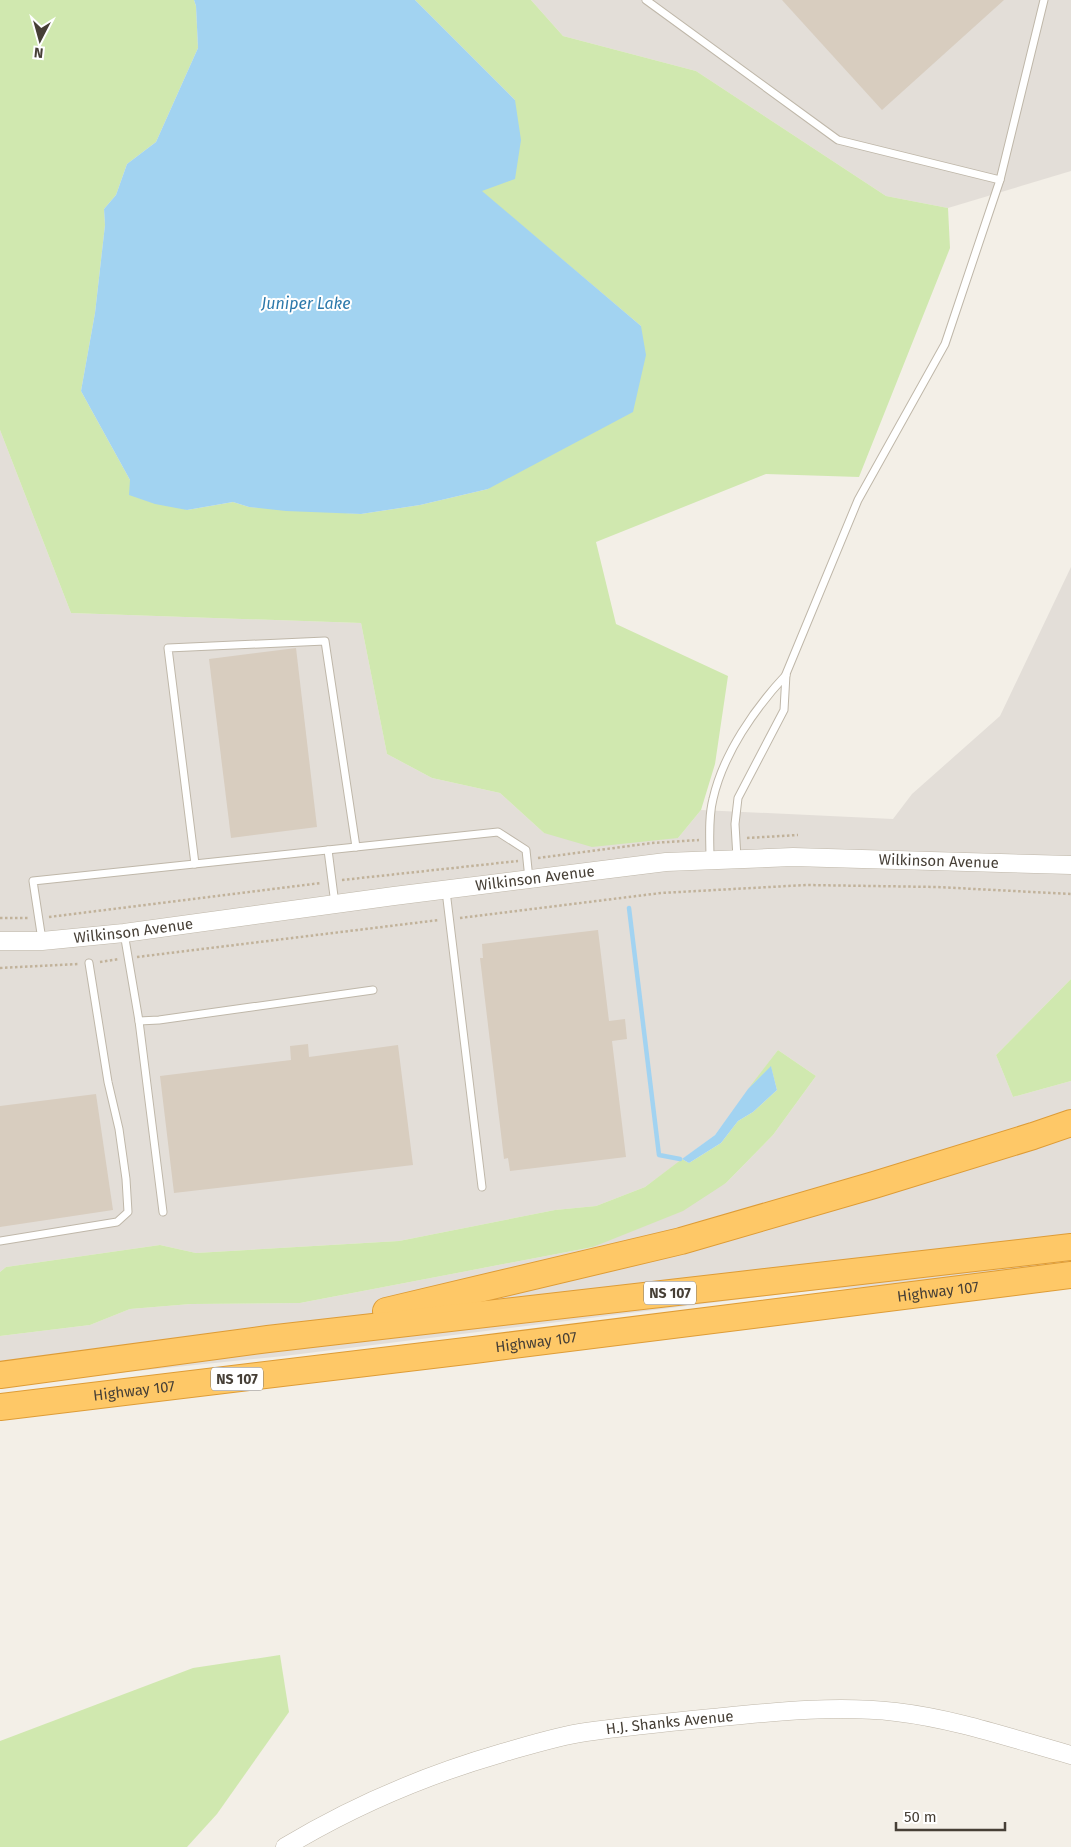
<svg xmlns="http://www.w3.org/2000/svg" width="1071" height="1847" font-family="'Fira Sans',sans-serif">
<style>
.industrial{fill:#e3ded8}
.green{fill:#d0e8af}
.water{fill:#a2d3f1}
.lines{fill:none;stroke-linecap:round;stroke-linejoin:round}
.stream{stroke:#a2d3f1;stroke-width:4.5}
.building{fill:#d8cdbf}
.service-casing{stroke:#bfb7a9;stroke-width:9}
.tertiary-casing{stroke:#bfb7a9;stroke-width:19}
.motorway-casing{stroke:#de9c36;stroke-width:28}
.path{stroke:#c1b29a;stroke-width:2.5;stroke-dasharray:2.5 2.5;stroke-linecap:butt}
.service{stroke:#fff;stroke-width:7}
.tertiary{stroke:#fff;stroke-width:18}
.motorway{stroke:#fec867;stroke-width:26}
.labels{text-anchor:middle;stroke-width:4;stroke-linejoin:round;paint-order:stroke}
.shield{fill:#fff;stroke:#7e7972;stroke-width:1}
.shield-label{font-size:14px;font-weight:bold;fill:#463f36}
.street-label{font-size:15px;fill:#463f36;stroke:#fff}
.water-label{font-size:16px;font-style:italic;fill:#2d79ab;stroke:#fff}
</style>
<rect width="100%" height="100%" fill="#f3efe7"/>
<g class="industrial">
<path d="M531,0h540v171l-123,37 -62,-12 -190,-125 -133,-35z"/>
<path d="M0,430l71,183 290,10 26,131 45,24 68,15 44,40 134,5 23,-28 192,9 19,-25 88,-78 71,-149v412l-75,76 17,42 58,-16v196l-256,13 -531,66 -284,29v-49l90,-11 40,-16 61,-5 109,-1 293,-56 133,-64 47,-48 43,-59 -38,-26 -63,85 -70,52 -49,19 -41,4 -156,31 -203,12 -36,-8 -154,22 -6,5z"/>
</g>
<g class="green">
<path d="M0,0h194l2,6 2,42 -42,94 -29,22 -11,31 -12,14 1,16 -10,88 -14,78 49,89 57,30 46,-8 16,5 112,7 59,-9 68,-16 153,-163 -160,-135 34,-91 -100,-100h116l32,36 133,35 190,125 62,12 2,40 -91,229 -93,-3 -170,68 20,82 112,52 -13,88 -14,46 -23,28 -86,9 -48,-14 -44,-40 -68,-15 -45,-24 -26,-131 -290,-10 -71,-183z"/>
<path d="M1071,979v102l-58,16 -17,-42z"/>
<path d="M778,1050l38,26 -43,59 -47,48 -43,28 -90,36 -293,56 -109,1 -61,5 -40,16 -90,11v-64l6,-5 154,-22 36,8 203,-12 156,-31 41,-4 49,-19 37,-28 7,4 32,-20 17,-22 15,-9 24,-22 -6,-23 -23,22z"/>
<path d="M280,1655l9,57 -72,102 -30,33h-187v-106l193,-73z"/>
</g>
<g class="water">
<path d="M194,0h221l100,100 6,40 -6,39 -33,12 159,135 5,29 -13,57 -145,77 -68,16 -59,9 -75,-3 -37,-4 -16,-5 -46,8 -32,-6 -26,-9 1,-15 -49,-89 14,-78 10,-88 -1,-16 12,-14 11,-31 29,-22 42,-94 -2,-42z"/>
<path d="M771,1066l6,24 -24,22 -15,9 -17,22 -32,20 -7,-4 33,-24 33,-46z"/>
</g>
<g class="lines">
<path class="stream" d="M629,908l30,247 21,4"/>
</g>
<g class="building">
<path d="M782,0h222l-122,110z"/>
<path d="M296,648l21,179 -86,11 -22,-179z"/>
<path d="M598,930l11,91 16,-2 2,20 -15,2 14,116 -116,14 -2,-13 -4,1 -24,-201h3l-1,-14z"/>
<path d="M308,1044l1,13 89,-12 15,120 -239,28 -14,-117 131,-16 -1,-14z"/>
<path d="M96,1094l17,116 -113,17v-121z"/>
</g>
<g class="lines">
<g class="service-casing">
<g id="service">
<path d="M646,0l192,140 162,40 44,-180"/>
<path d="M328,850l7,54"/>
<path d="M737,858l-2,-34 3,-26 46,-88 2,-36 72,-174 87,-156 55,-164"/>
<path d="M710,860c0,-20 -2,-42 3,-61 10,-45 42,-91 73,-124"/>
<path d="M195,864l-27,-216 157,-7 31,206"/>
<path d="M446,891l36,296"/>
<path d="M124,933l15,88 24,191"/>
<path d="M42,940l-9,-59 465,-49 28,18 3,29"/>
<path d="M139,1021l20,-1 214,-30"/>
<path d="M0,1241l117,-19 11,-10 -2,-33 -7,-50 -11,-47 -19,-119"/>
</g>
</g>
<g class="tertiary-casing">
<g id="tertiary">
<path id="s1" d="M0,941h42l82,-8 270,-37 272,-34 127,-5 278,8"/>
<path id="s2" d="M285,1847c68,-41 141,-72 217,-94 28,-8 56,-17 84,-21 42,-6 84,-10 126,-14 61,-6 123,-13 184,-6 60,7 117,27 175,43"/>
</g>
</g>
<g class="motorway-casing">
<g id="motorway">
<path d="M386,1311l295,-70 193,-56 159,-49 38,-13"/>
<path d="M0,1375l268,-36 803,-92"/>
<path id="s3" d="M0,1407l474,-57 597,-75"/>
</g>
</g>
<g class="path">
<path d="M747,838l51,-3"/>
<path d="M538,858l114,-15 47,-3"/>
<path d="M342,880l176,-19"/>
<path d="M49,917l272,-34"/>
<path d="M0,918h28"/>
<path d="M460,918l201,-25 145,-8 131,2 134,7"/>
<path d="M137,957l302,-37"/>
<path d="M100,962l19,-3"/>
<path d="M0,968l79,-4"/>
</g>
<use href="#service" class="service"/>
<use href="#tertiary" class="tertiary"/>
<use href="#motorway" class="motorway"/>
</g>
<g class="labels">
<g class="shield">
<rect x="644" y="1281.5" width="52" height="23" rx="4"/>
<rect x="211" y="1367.5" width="52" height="23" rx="4"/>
</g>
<g class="shield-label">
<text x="670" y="1298">NS 107</text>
<text x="237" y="1384">NS 107</text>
</g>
<g class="street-label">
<text dy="5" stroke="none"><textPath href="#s1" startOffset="944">Wilkinson Avenue</textPath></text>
<text dy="5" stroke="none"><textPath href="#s1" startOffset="539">Wilkinson Avenue</textPath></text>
<text dy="5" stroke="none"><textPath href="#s1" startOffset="134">Wilkinson Avenue</textPath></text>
<text dy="5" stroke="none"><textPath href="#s3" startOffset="945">Highway 107</textPath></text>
<text dy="5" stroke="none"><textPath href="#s3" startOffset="540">Highway 107</textPath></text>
<text dy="5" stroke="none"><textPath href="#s3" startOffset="135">Highway 107</textPath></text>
<text dy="5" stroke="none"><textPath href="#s2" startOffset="408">H.J. Shanks Avenue</textPath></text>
</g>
<g class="water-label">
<text x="306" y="309">Juniper Lake</text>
</g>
</g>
<g transform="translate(40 40) rotate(186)" stroke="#ffffff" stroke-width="4" paint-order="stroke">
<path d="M0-4L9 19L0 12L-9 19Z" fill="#463f36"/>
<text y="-8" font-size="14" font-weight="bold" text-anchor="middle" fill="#463f36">N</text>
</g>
<path d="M896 1822v8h109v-8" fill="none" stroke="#463f36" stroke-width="2.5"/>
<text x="904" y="1822" font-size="15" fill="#463f36" stroke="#ffffff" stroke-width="4" paint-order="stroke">50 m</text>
</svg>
